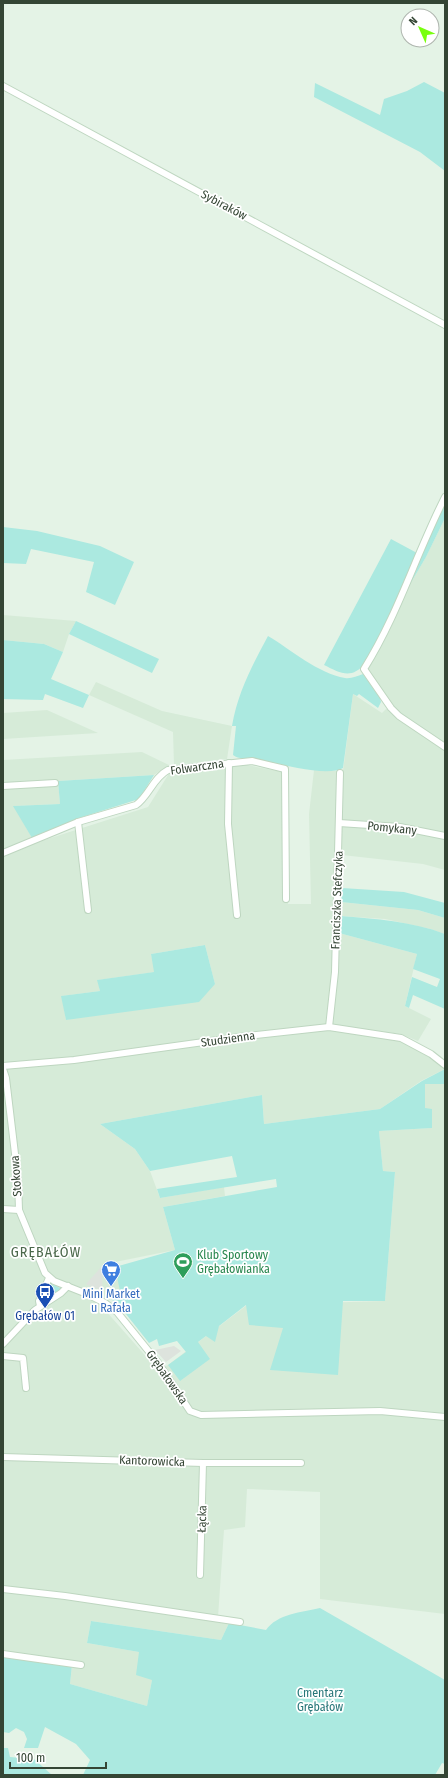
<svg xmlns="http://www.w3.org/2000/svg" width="448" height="1778" font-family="'Fira Sans Condensed',sans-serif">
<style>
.residential{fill:#d6ebd8;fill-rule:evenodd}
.green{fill:#abe9e0}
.parking{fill:#dde3dd}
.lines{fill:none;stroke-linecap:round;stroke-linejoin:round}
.minor-casing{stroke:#bed6c0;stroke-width:8}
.minor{stroke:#fff;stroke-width:6}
.labels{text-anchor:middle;stroke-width:3.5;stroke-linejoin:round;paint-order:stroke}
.street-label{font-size:12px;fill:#344534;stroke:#fff}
.leisure-label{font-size:12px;fill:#27864d;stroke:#fff;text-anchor:start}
.shop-label{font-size:12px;fill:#366cbe;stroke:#fff}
.transit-label{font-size:12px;fill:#164399;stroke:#fff}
.park-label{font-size:12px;fill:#267678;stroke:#fff}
.quarter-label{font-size:14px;letter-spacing:1px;fill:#4b684b;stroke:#fff}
</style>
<rect width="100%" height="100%" fill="#e4f3e6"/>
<g class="residential">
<path d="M445,518v227l-50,-36 -28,-38 39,-80 20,-34z"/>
<path d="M3,615l73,6 -7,13 -6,18 -19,-8 -41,-4z"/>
<path d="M96,682l66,29 70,15 -5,33 -53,6 -1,-33 -84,-37z"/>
<path d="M353,694l29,19 4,-4h3l56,40v121l-22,-6 -81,-9 -1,47 77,8 27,8v16l-15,-5 -45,-10 -45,-3 -1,17 78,21 -12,52 26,13 -13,22 -17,-7 -67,-9 -2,-2 -2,7 79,13 21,13 15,13 -24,12 -41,28 -116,15 -2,-29 -162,29 35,25 15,22 10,27 64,-11 1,9 -62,11 12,43 -60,12 6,29 -11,7 -5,12 53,60 10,-5 79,-60 138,-4 10,-129 -12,-1 -4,-40 53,-3 -7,-20v-24h20v530l-125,-15v-107l-73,-3 -2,38 -21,3 -6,87 11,6 -8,17 -130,-19 -4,22 52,9 13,28 -5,26 -77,-22 2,-19 -69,-9v-896l139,-8 29,14 -8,3 -9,6 -96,6 2,23 -46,2 21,37 113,-36 22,-35 66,-9 47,9 5,132h23l-2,-90 5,-44 24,1 2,23zM205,945l10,39 -149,36 -4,-24 38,-5 -2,-11 57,-8 -4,-18z"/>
<path d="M47,710l51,23 -95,6v-26z"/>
</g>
<g class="green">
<path d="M424,82l21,11v78l-25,-19 -106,-55 1,-14 65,32 4,-16 23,-8z"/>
<path d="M445,502v16l-19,39 -20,34z"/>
<path d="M3,527l34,4 63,15 34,16 -19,43 -29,-13 8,-30 -63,-13 -5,15 -23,-1z"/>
<path d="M391,539l26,14 -22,56 -30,54c-13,17 -25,10 -41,2z"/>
<path d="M76,621l83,38 -7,14 -83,-39z"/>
<path d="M268,636c22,13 51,38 77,42 6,1 12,-2 18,-4l17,24 1,4 -3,6 -19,-14 -2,2 -4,-2 -10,74c-17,10 -69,-6 -89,-9 -8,-2 -15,1 -21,-4l3,-29h-4c6,-34 20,-60 36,-90z"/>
<path d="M3,640l41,4 19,8 -12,27 38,16 -6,13 -38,-14 -2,6 -40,-1z"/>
<path d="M154,775l-15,24 -63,20 -44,19 -19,-32 47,-2 -2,-23z"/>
<path d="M342,888l62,4 41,11v15l-27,-8 -77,-8z"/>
<path d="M340,916c36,3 71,5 105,18v75l-32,-14 -4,13 -4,-2 7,-29 25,10 3,-8 -27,-10 4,-15 -78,-21z"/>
<path d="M205,945l10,39 -16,18 -133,18 -5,-24 39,-5 -3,-11 57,-8 -3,-18z"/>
<path d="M445,1069v15h-20v24l7,1v19l-53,3 4,40 12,1 -10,129h-42l-5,74 -68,-5 13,-42 -34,-3 -3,-20 -27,21 -4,16 -9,-6 -8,6 12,17 -30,22 -12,-16 18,-13 -9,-11 -18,5 -2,-7 -8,4 -27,-34 -12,-11 10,-7 -5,-24 60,-17 -12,-43 114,-20 -1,-8 -116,19 -3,-9 80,-12 -5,-21 -82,15 -15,-22 -35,-25 162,-29 2,29 116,-15 42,-28z"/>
<path d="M49,1283l13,6 -18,11 -1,-2z"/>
<path d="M320,1608l125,72v84l-3,-1 -7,12h-352l7,-15 -14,-16 -31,-17 -7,21h-14l3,-9 -3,-7 -8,-4 -7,5 -6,-1v-76l69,9 -2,19 77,22 5,-26 -16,-5 3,-23 -52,-9 4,-22 130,19 8,-17 37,7c11,-16 36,-18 54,-22z"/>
<path d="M3,1748h5l2,9 24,2 18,16h-49z"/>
</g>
<g class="parking">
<path d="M103,1265l-1,26 -16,-7z"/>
<path d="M174,1346l7,5 -15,11 -11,-12z"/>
</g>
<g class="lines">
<g class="minor-casing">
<g id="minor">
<path d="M3,86l442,239"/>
<path d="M445,497c-29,57 -47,118 -81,172l27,39 8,8 46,31"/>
<path d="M229,763l-1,61 9,91"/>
<path d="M3,786l52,-3"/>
<path d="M78,822l10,88"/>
<path d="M339,823l61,4 45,9"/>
<path d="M3,853l75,-31 58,-17c13,-9 17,-27 32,-35l84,-9 33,8 1,130"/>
<path d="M329,1027l6,-55 5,-199"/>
<path d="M3,1066l71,-6 173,-24 82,-9 72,11 30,16 14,11"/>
<path d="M3,1069l3,9 12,101 1,31 26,63 9,8 33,13 18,9 12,9 42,52 31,47 11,4 179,-4 65,6"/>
<path d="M3,1209l16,1"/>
<path d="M40,1306l-1,-5 10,-23"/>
<path d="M3,1344l32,-34 26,-17 7,-7"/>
<path d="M3,1356l20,2 3,30"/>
<path d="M3,1457l200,6h98"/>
<path d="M200,1575l3,-112"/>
<path d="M3,1589l62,7 175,26"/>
<path d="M3,1654l78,11"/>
</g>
</g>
<use href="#minor" class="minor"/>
</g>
<defs>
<g id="stadium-pin" transform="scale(1)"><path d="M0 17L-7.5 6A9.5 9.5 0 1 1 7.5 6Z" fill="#2e9e5b" stroke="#fff"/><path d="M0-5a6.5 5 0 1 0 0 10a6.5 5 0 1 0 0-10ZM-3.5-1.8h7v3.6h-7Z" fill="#fff"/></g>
<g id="supermarket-pin" transform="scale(1)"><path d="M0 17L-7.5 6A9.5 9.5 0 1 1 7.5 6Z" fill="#3f7fe0" stroke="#fff"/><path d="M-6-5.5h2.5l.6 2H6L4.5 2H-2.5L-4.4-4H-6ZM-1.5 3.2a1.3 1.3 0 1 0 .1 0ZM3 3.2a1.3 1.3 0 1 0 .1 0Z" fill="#fff"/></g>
<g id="bus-pin" transform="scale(1)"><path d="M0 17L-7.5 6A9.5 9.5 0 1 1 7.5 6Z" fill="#1a4fb4" stroke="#fff"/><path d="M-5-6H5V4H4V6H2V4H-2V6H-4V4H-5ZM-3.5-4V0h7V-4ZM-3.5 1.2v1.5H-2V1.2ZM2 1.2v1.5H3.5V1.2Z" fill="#fff"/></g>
</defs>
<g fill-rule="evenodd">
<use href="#stadium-pin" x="183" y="1262"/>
<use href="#supermarket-pin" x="111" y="1270"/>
<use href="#bus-pin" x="45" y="1292"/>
</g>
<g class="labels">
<g class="street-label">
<text transform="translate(224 205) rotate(28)" y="4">Sybiraków</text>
<text transform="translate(197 767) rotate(-8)" y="4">Folwarczna</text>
<text transform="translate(392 828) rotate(6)" y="4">Pomykany</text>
<text transform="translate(337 900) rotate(-88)" y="4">Franciszka Stefczyka</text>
<text transform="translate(228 1039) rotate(-8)" y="4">Studzienna</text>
<text transform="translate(16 1176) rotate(-94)" y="4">Stokowa</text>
<text transform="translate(167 1377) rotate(55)" y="4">Grębałowska</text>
<text transform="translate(152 1461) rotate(2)" y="4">Kantorowicka</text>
<text transform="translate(202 1519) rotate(-88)" y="4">Łącka</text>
</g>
<g class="leisure-label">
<text x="197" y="1259">Klub Sportowy<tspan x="197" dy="14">Grębałowianka</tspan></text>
</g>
<g class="shop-label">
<text x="111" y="1298">Mini Market<tspan x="111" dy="14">u Rafała</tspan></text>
</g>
<g class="transit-label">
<text x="45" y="1320">Grębałów 01</text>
</g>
<g class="park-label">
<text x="320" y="1697">Cmentarz<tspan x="320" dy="14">Grębałów</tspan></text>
</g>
<g class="quarter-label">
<text x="46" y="1257">GRĘBAŁÓW</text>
</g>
</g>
<rect width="448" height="1778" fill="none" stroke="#344534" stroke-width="8"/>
<g transform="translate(420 28) rotate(315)"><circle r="19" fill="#ffffff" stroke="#aeb5ae"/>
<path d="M0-3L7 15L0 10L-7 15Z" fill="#79ff0f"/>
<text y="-6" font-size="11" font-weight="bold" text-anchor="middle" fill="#344534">N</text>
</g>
<path d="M10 1762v6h96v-6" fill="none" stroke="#344534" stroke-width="2"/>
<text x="16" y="1762" font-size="12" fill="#344534" stroke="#ffffff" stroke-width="3" paint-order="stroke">100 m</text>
</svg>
